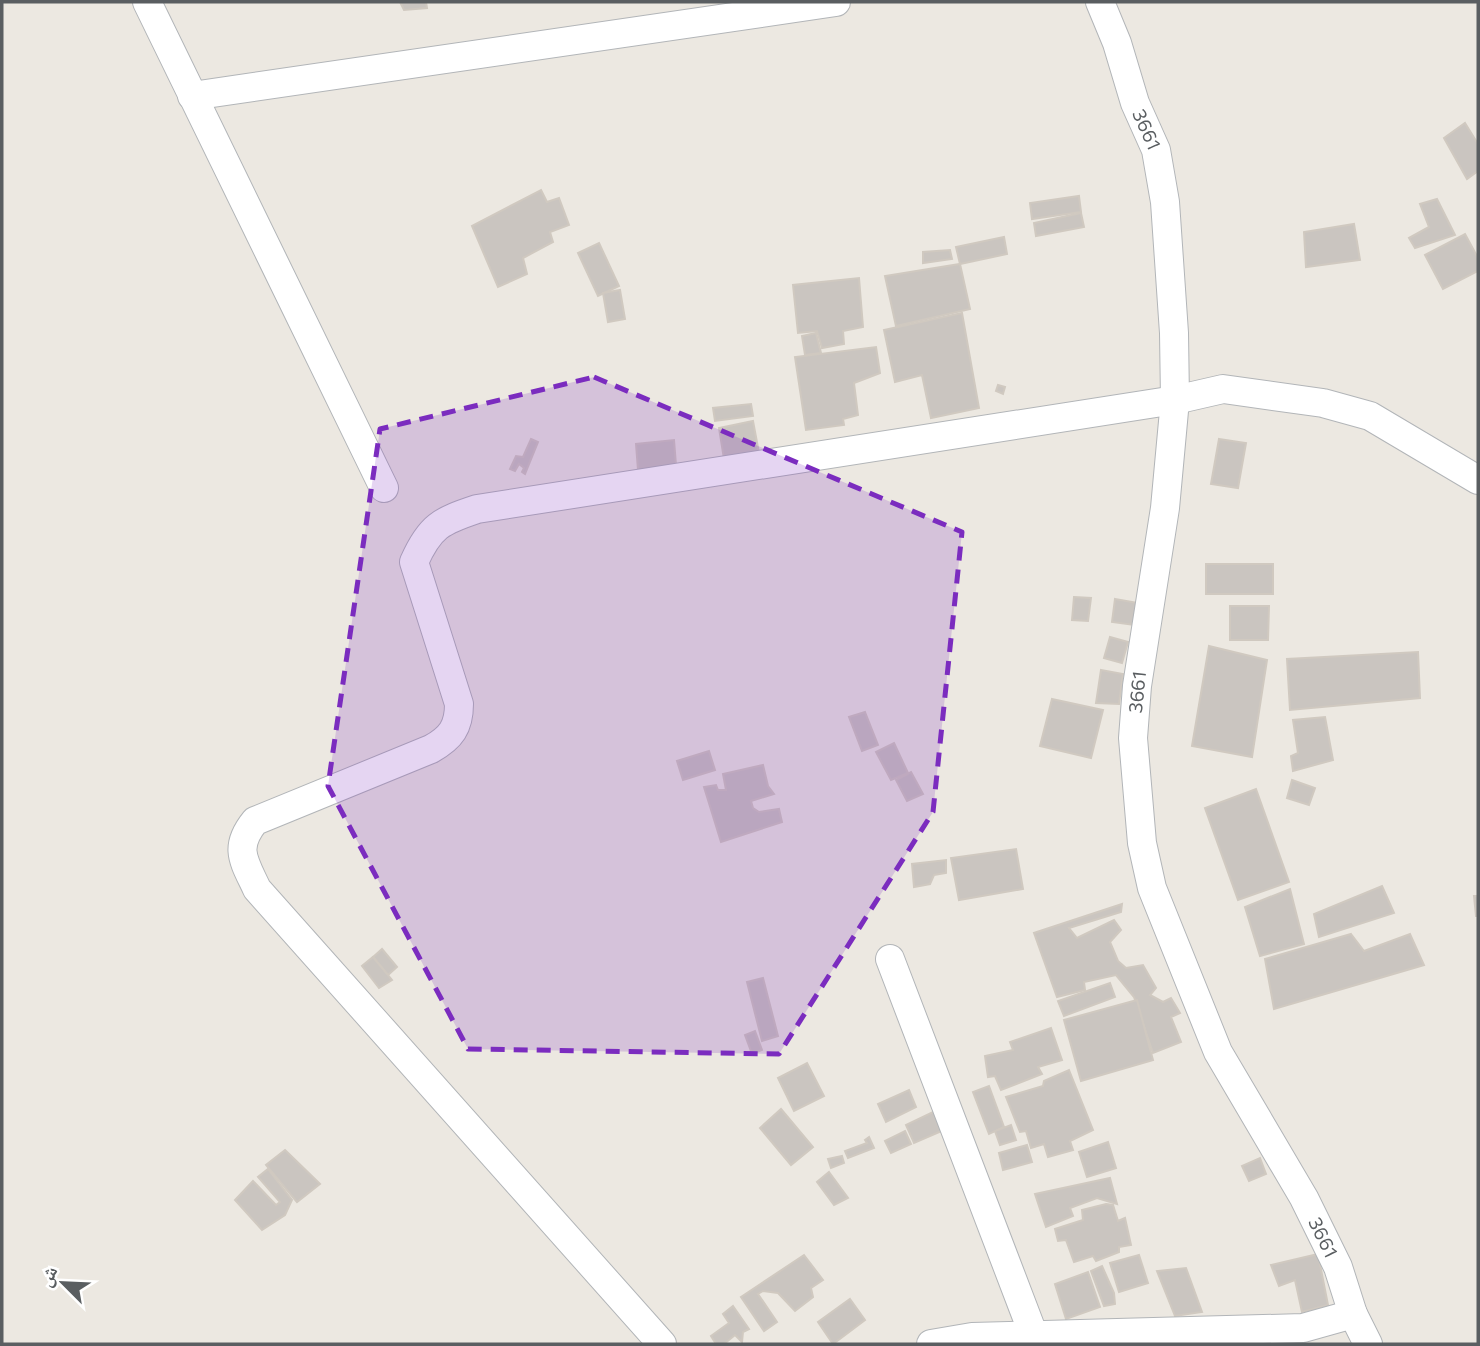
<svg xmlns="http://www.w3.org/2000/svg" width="1480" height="1346" font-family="Commissioner,'Noto Naskh Arabic',sans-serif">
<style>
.building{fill:#cac5c0;stroke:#d0c9c0;stroke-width:2}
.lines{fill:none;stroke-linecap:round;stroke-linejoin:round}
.minor-casing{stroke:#b2b5b8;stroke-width:30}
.minor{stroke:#fff;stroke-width:28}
.marked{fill:#7b2cbf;fill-opacity:0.2;stroke:#7b2cbf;stroke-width:5;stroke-dasharray:14 9;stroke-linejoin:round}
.labels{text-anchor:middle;stroke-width:7;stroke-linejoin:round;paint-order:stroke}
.street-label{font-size:19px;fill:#5a5e61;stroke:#fff}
</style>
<rect width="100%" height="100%" fill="#ece8e1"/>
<g class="building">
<path d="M400,2h26l1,6 -23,2z"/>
<path d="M1465,123l13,21v27l-11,8 -23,-41z"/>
<path d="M541,190l6,12 12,-4 10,27 -19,7 3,10 -30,16 4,16 -29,13 -26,-61z"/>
<path d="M1079,196l2,16 -49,7 -2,-16z"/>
<path d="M1437,199l18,36 -40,13 -6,-10 20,-11 -9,-23z"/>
<path d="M1081,213l3,14 -48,9 -2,-13z"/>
<path d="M1354,224l6,36 -54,7 -2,-35z"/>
<path d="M1465,234l13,24v13l-35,18 -18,-34z"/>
<path d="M1004,237l3,17 -47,10 -4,-17z"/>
<path d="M599,243l20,43 -21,10 -20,-43z"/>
<path d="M950,250l2,9 -29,4v-11z"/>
<path d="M960,264l10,45 -74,17 -11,-50z"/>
<path d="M859,278l4,49 -20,4 1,13 -22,4 -5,-17 -19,2 -5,-48z"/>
<path d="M620,290l5,29 -17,3 -5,-29z"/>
<path d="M962,313l17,95 -48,10 -9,-43 -27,7 -11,-52z"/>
<path d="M816,333l5,20 -16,2 -3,-19z"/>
<path d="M876,347l4,26 -26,10 4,32 -15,4 1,6 -38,5 -11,-73z"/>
<path d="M998,385l7,2 -2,7 -7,-3z"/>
<path d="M751,404l2,12 -38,5 -2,-13z"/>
<path d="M753,421l6,32 -35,6 -5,-31z"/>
<path d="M531,439l7,3 -13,32 -3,-2 2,-4 -5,-4 -4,7 -5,-2 6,-13 7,1z"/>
<path d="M1219,439l27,4 -8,45 -27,-4z"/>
<path d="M674,440l2,25 -38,5 -2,-26z"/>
<rect x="1206" y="564" width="67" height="30"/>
<path d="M1074,597l17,1 -3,23 -16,-1z"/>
<path d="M1115,599l23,4 -4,22 -22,-3z"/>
<path d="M1230,606h39l-1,34h-38z"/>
<path d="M1110,637l18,5 -6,21 -18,-5z"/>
<path d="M1209,646l58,14 -15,97 -60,-11z"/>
<path d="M1418,652l2,46 -130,12 -3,-51z"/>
<path d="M1101,670l22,4 -4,30 -23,-1z"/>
<path d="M1052,699l51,11 -12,48 -51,-12z"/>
<path d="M865,712l13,33 -16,6 -13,-34z"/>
<path d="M1325,717l8,43 -40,11 -2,-15 7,-3 -5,-33z"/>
<path d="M894,743l14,30 -17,7 -15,-28z"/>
<path d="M709,751l6,19 -32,10 -6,-19z"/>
<path d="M763,765l5,21 6,8 -23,7 2,7 6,4 20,-3 3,13 -61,20 -17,-55 12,-2 2,5h8l-3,-16z"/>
<path d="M911,772l12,22 -16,7 -11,-21z"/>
<path d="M1292,780l23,8 -6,17 -22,-7z"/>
<path d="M1256,789l33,93 -51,18 -33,-92z"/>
<path d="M1016,849l7,40 -64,11 -8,-42z"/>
<path d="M946,860v13l-12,2 -4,9 -16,3 -2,-23z"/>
<path d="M1382,886l12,27 -75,24 -5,-23z"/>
<path d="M1290,889l14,55 -44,12 -15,-49z"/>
<path d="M1474,896h4v20h-2z"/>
<path d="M1122,904l-1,8 -52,16 8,10 37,-18 7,10 -11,12 8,19 8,7 17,-3 13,23 -6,7 13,7 8,-4 9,15 -9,4 10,25 -28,11 -19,-56 -18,-22 -32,7 1,8 -28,7 -23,-64z"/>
<path d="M1351,934l13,17 46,-17 14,31 -150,44 -9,-50z"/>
<path d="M382,949l15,18 -9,8 -15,-18z"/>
<path d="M373,957l19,23 -13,8 -17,-22z"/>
<path d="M763,978l15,58 -16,5 -15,-59z"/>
<path d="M1110,983l5,14 -51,19 -6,-15z"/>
<path d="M1137,1000l16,60 -72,21 -17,-61z"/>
<path d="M1051,1028l11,32 -24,7 4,7 -41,16 -6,-14 -7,1 -3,-21 28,-6 -3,-8z"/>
<path d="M755,1031l7,19 -10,4 -7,-19z"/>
<path d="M807,1063l17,33 -30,15 -16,-33z"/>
<path d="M1069,1070l24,60 -23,11 3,9 -25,7 -4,-13 -13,4 -5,-17 -6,1 -14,-35 37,-11 1,-5z"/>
<path d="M989,1086l15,41 -15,7 -16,-42z"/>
<path d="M909,1090l7,17 -30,15 -8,-18z"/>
<path d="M781,1109l32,38 -22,18 -31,-37z"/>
<path d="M935,1111l9,19 -30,13 -8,-18z"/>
<path d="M1011,1125l5,15 -16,5 -5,-14z"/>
<path d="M905,1131l6,13 -20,9 -6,-12z"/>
<path d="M869,1137l5,11 -26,10 -3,-7 22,-8 -2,-3z"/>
<path d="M1108,1142l8,26 -29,9 -8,-25z"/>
<path d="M1027,1145l5,17 -29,8 -4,-17z"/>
<path d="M285,1150l35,34 -23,18 -31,-37z"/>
<path d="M842,1156l2,7 -13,5 -3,-9z"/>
<path d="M1260,1158l6,16 -17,7 -7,-15z"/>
<path d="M268,1169l24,31 -7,15 -23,15 -27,-30 18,-19 23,24 4,-3 -22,-25z"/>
<path d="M829,1172l19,26 -14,7 -17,-23z"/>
<path d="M1110,1178l7,26 -20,-6 -27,10 3,8 -27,11 -11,-33z"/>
<path d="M1106,1204l7,1 5,16 7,-3 6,27 -12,2v5l-23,9 -3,-5 -19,6 -8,-22 -8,1 -3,-12 28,-9 -1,-10z"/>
<path d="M1318,1254l10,51 -26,7 -7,-32 -16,6 -8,-21z"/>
<path d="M804,1255l19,25 -12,8 2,9 -18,14 -17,-18 -15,-2 -5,3 19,28 -13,9 -23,-34z"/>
<path d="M1139,1255l9,28 -29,9 -9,-29z"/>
<path d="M1102,1266l12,27 1,11 -11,2 -13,-35z"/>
<path d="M1186,1268l16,44 -27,4 -18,-45z"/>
<path d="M1088,1272l12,35 -34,12 -11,-35z"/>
<path d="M850,1299l15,21 -32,24 -15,-22z"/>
<path d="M733,1306l16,23 -6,3 -1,10 -7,-7 -11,9h-8l-5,-8 18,-13 -6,-9z"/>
</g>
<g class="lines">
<g class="minor-casing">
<g id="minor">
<path d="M147,2l237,486"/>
<path id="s1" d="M1100,2l17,41 18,60 21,47 9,52 9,131 1,67 -10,108 -28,178 -4,52 9,105 10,45 66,164 86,146 34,69 15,47 15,30"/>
<path d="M192,96l644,-94"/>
<path d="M890,959l144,377"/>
<path d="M662,1344l-405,-455c-13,-28 -24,-41 -2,-68l176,-72c20,-11 28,-22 28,-45l-45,-142c16,-36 27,-41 63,-53l698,-109 48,-11 100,14 47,13 108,64"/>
<path d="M931,1344l41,-7 331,-9 50,-14"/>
</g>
</g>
<use href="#minor" class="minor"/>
</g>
<path class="marked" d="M594,377l368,155 -29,280 -154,242 -311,-5 -140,-263 52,-357z"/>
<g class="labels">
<g class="street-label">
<text dy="7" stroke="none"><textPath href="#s1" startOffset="136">3661</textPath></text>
<text transform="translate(1137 692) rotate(-84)" y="7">3661</text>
<text dy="7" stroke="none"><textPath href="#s1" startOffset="1292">3661</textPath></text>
</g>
</g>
<rect width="1480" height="1346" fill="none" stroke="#5a5e61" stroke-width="7"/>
<g transform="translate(63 1283) rotate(294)" stroke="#ffffff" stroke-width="5" paint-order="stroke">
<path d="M0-5L12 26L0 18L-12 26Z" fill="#5a5e61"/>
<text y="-10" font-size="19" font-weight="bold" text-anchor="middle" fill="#5a5e61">ش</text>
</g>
</svg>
